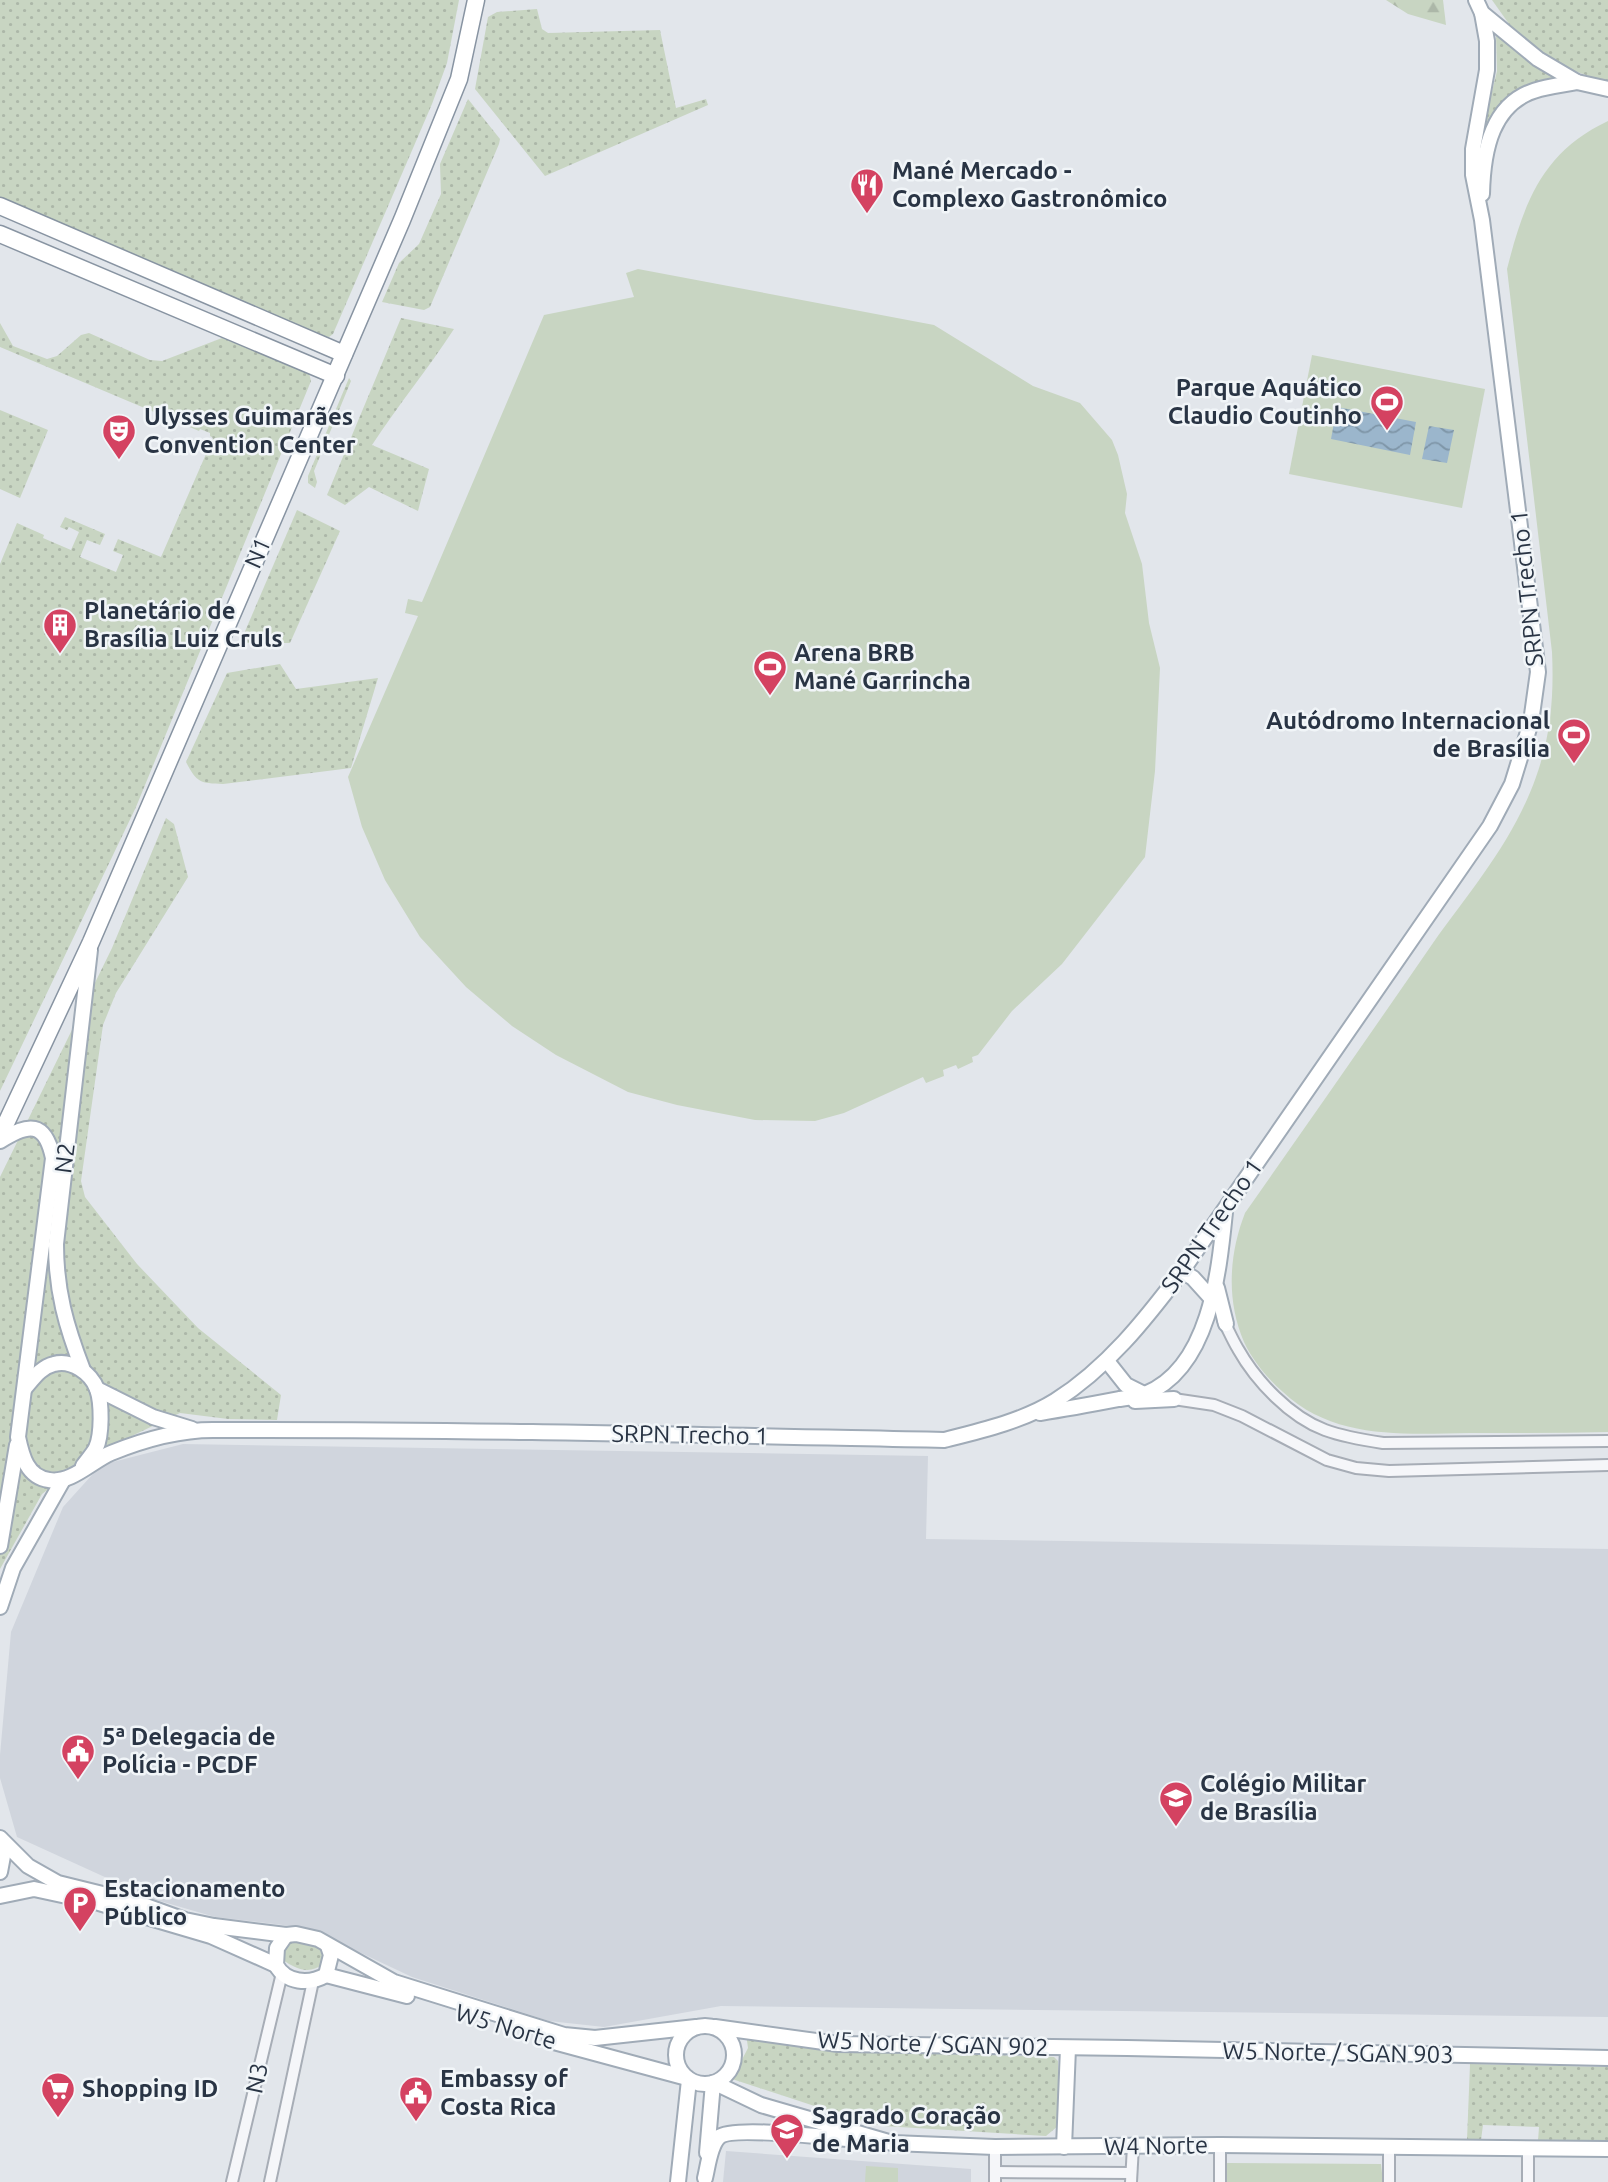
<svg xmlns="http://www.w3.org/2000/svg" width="1608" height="2182" font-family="Ubuntu,sans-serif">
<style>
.built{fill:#d0d5dd}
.grass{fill:url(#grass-dots)}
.forest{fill:url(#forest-firs)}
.garden{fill:#c8d5c2}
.water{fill:url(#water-waves)}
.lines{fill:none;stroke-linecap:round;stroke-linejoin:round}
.minor-casing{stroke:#a7adb6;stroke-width:14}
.major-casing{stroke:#a0abb7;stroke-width:18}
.highway-casing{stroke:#8894a2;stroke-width:19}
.minor{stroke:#f5f6f9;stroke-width:10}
.major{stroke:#fff;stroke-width:14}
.highway{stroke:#fff;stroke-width:16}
.labels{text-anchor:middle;stroke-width:5;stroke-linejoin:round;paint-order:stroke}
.poi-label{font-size:24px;font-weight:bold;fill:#293444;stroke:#f1f5f8;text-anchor:start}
.street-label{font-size:24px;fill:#293444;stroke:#f1f5f8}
</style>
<defs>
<pattern id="grass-dots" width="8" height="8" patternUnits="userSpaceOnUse" patternTransform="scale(1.75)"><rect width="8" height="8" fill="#c8d5c2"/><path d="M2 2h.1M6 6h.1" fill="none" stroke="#acb7a8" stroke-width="1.8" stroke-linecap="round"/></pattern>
<pattern id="forest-firs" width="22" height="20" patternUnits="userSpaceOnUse" patternTransform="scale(1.75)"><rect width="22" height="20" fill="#c8d5c2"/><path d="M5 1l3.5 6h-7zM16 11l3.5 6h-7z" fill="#acb7a8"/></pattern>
<pattern id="water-waves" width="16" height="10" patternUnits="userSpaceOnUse" patternTransform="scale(1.75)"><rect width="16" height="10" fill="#9bb6cc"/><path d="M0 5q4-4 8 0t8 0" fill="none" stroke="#7e95a7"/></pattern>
</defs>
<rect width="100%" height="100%" fill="#e2e6eb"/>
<g class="built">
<path d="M183,1444l745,12 -2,83 682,10v468l-887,-11 -117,21 -55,-6 -137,-44 -104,-49 -93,-11 -62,-18 -136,-62 -17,-59v-23l11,-123 52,-125 38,-42z"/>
<path d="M726,2151l245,18v13h-248z"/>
</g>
<g class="grass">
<path d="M0,0h459l-12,63 -15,41 -99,230 -4,3 -11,-2 -318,-134z"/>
<path d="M1492,0h116v83l-53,-19 -41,-33z"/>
<path d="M537,9l5,20 6,4 112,-3 16,78 30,-9 2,6 -163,71 -70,-87 13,-72 9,-5z"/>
<path d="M1500,31l31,31 24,16c-45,16 -48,20 -74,59l16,-66 -1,-37z"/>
<path d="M468,99l32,40 -1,5 -69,163 -6,3 -42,-8 17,-39 20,-19 22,-50 -1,-30z"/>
<path d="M401,318l53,11c-26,40 -56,76 -82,116l57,24 -11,42 -49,-24 -24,18 -18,-10z"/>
<path d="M0,323l13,23 34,13 10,-3 24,-21 8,-2 61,27 12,1 60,-23 87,35 2,8 -175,426 -136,284v-527l17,-41 27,12 -1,3 28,12 8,-18 -10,-5 -2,3 -7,-3 5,-10 40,17 -5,11 -13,-5 -7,17 36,15 7,-17 -10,-4 5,-12 43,18 52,-119 -3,-2v-3l-10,-4 -1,2 -199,-84z"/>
<path d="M349,378l2,3 -37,90 3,11 -2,6 -7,-5v-7z"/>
<path d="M0,410l48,20 -28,68 -20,-9z"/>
<path d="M297,510l43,21 -50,112h-50z"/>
<path d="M280,664l16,25 82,-11 -27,90 -128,16c-23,-1 -26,-1 -37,-22l41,-89z"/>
<path d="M166,818l8,6 14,53 -72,116 -13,32 -22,156 4,16 52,67 61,64 83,67 -4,25 -49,-1 -48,-6 -86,41 -52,40 -42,75v-392l112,-229z"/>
<path d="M293,1938l24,6 7,11 -1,9c-14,11 -27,5 -40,-4l1,-17z"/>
<path d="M746,2033c51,18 105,18 158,20 50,1 100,2 150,4l4,4v65l-12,10 -163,-10 -23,-5 -128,-42 16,-31z"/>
<path d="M1470,2064l138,3v73l-70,1 1,-14 -56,-2 -2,15h-14z"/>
</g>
<path class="forest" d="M1386,0h57l3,25 -38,-11z"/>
<g class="garden">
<path d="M1608,121v1311c-46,1 -92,1 -139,1 -65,1 -135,7 -186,-41 -16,-14 -30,-31 -39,-50 -18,-42 -15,-88 1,-129 63,-90 126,-180 188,-270 38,-53 81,-103 103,-166 15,-42 18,-81 16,-125l-45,-383c17,-66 35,-117 101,-148z"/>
<path d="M638,269l296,56 99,61 47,17 32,37 6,15 9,39 -2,19 17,51 7,59 11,45 -5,103 -10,86 -83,107 -50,47 -34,44 -6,2 1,5 -15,7 -2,-4 -13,5 1,6 -18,7 -3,-6 -79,36 -29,8 -60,-1 -78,-15 -49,-13 -72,-37 -44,-29 -46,-39 -46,-50 -35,-57 -23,-53 -14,-50 70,-161 -13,-3 3,-14 14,3 122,-287 90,-18 -8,-24z"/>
<path d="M1312,355l173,34 -23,119 -173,-34z"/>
<path d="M1227,2163l154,1 2,18h-156z"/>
<path d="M866,2166l32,2v14h-33z"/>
</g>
<g class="water">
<path d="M1337,407l79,15 -6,33 -79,-16z"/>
<path d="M1429,426l25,4 -7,33 -25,-4z"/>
</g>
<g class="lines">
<g class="minor-casing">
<g id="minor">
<path d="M1223,1320c5,9 9,19 15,29 18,32 52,68 87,81 19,7 38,10 58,13l225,-2"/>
<path d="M1167,1398l47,7 28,11 85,44 29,8 33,3 219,-6"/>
<path d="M995,2172l136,1"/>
<path d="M232,2182l50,-209"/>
<path d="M270,2182l43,-201"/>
<path d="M995,2182v-35"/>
<path d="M1131,2182l2,-36"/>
<path d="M1220,2182v-37"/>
<path d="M1389,2182v-37"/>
<path d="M1528,2182v-33"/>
</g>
</g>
<g class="major-casing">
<g id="major">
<path d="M1476,0l6,13 56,46 39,23 31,7"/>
<path d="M1482,194c1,-42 9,-93 58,-105 12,-3 25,-5 37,-7"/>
<path d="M0,1141c29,-18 45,-20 53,17l-35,279c4,19 9,40 31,43 22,4 43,-19 62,-27 32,-13 68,-23 102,-23 244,-1 487,5 731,10 36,-9 79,-19 111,-39 52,-33 90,-81 127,-130l308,-445 22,-42 19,-62 7,-50 -56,-452 -9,-45v-26l14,-79v-29l-5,-28"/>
<path d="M1182,1271l11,7 19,21"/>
<path d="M1217,1288l9,36"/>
<path d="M1107,1361l19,24 18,9"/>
<path d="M83,1370c-17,-44 -27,-79 -27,-126l34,-294"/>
<path d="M25,1388c8,-9 16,-21 29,-24 17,-5 37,9 43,25 5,14 5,46 -1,59 -3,6 -9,12 -13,18"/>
<path d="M97,1389l56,28 39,12"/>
<path d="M1135,1401l39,-2"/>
<path d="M1040,1413c26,-4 53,-9 79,-14 8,-1 18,-2 26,-5 65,-26 74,-122 80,-182"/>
<path d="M0,1546l17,-101"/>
<path d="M0,1607l13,-39 50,-88"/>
<path d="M1,1839l27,27 30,17 77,19 50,18 29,6 72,9 10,-1 22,5 76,43 170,53 31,3 101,-11"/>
<path d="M0,1872l3,-16 -3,-18"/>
<path d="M0,1896l34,-7 65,14 112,33 65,29"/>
<path d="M286,1935l-9,13 -1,17c10,18 33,20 50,10l5,-20 -3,-9"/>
<path d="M326,1975l81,21"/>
<circle cx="705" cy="2055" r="29"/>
<path d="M715,2027l123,17 289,4 481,10"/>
<path d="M550,2041l137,37"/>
<path d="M715,2083l46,22 131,38 103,4 225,-2 388,4"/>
<path d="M1064,2147l4,-99"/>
<path d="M707,2153l6,-70"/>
<path d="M705,2178c3,-12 5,-33 14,-41 14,-12 119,2 142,3"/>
<path d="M678,2182l11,-102"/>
</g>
</g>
<g class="highway-casing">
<g id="highway">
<path d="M0,206l344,148"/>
<path d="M0,234l336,142"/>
<path d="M0,1136l91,-194 311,-722 57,-141 17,-79"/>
</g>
</g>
<use href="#minor" class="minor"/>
<use href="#major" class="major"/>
<use href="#highway" class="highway"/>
</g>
<defs>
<g id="restaurant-pin" transform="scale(1.75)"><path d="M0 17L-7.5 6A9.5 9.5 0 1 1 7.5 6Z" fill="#d44261" stroke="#f1f5f8"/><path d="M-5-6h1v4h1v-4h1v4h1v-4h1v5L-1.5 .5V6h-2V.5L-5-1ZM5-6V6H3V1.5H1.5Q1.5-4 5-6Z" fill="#fff"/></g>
<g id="stadium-pin" transform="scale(1.75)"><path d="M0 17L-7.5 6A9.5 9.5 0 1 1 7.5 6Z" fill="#d44261" stroke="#f1f5f8"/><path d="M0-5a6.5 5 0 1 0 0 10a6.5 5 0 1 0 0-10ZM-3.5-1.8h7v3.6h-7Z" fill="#fff"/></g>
<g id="theatre-pin" transform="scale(1.75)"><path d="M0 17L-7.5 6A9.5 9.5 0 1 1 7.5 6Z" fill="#d44261" stroke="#f1f5f8"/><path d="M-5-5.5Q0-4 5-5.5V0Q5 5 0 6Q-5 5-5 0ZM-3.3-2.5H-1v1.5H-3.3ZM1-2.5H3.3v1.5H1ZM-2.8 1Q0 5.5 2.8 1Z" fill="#fff"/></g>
<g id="building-pin" transform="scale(1.75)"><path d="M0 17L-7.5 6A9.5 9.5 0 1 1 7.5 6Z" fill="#d44261" stroke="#f1f5f8"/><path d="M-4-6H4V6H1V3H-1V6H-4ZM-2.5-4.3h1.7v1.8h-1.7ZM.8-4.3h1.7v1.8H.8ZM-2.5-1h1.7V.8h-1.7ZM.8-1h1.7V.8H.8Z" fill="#fff"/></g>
<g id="civic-pin" transform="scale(1.75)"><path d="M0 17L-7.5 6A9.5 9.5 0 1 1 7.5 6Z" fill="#d44261" stroke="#f1f5f8"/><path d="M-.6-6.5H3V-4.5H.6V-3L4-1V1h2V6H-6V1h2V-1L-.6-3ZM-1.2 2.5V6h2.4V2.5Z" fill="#fff"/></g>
<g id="school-pin" transform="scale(1.75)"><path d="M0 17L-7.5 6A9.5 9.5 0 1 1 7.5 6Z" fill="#d44261" stroke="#f1f5f8"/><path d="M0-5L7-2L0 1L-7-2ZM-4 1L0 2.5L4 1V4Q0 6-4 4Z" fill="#fff"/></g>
<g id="parking-pin" transform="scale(1.75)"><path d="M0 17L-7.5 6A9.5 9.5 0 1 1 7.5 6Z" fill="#d44261" stroke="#f1f5f8"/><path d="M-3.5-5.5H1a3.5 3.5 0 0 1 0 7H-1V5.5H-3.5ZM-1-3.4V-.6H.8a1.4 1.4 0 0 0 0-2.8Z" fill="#fff"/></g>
<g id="supermarket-pin" transform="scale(1.75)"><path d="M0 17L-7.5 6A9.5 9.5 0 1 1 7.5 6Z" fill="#d44261" stroke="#f1f5f8"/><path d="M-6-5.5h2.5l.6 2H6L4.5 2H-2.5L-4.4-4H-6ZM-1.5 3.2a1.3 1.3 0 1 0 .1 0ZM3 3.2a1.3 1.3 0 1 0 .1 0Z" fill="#fff"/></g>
</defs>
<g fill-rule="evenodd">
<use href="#restaurant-pin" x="867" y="185"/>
<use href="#stadium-pin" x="1387" y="402"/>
<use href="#theatre-pin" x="119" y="431"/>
<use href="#building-pin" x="60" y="625"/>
<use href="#stadium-pin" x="770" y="667"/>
<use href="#stadium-pin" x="1574" y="735"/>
<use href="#civic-pin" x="78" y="1751"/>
<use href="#school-pin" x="1176" y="1798"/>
<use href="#parking-pin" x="80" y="1903"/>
<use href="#supermarket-pin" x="58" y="2089"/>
<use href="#civic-pin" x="416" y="2093"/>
<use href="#school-pin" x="787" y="2130"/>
</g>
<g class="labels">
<g class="poi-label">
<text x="892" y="179">Mané Mercado -<tspan x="892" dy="28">Complexo Gastronômico</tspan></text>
<text x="1362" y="396" text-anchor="end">Parque Aquático<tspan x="1362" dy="28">Claudio Coutinho</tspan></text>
<text x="144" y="425">Ulysses Guimarães<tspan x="144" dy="28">Convention Center</tspan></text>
<text x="84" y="619">Planetário de<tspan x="84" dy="28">Brasília Luiz Cruls</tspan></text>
<text x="794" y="661">Arena BRB<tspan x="794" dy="28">Mané Garrincha</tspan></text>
<text x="1550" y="729" text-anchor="end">Autódromo Internacional<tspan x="1550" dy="28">de Brasília</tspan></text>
<text x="102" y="1745">5ª Delegacia de<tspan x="102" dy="28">Polícia - PCDF</tspan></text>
<text x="1200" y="1792">Colégio Militar<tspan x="1200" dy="28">de Brasília</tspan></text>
<text x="104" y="1897">Estacionamento<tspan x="104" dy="28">Público</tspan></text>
<text x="440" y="2087">Embassy of<tspan x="440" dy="28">Costa Rica</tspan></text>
<text x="82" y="2097">Shopping ID</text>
<text x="812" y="2124">Sagrado Coração<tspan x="812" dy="28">de Maria</tspan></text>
</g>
<g class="street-label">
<text transform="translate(258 553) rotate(-66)" y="8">N1</text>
<text transform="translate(1527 588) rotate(-96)" y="8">SRPN Trecho 1</text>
<text transform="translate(65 1158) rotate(-83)" y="8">N2</text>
<text transform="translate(1212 1226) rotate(-55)" y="8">SRPN Trecho 1</text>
<text transform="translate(690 1435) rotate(1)" y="8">SRPN Trecho 1</text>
<text transform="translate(506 2027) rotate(17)" y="8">W5 Norte</text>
<text transform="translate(933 2044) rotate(2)" y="8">W5 Norte / SGAN 902</text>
<text transform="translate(1338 2053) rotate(1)" y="8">W5 Norte / SGAN 903</text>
<text transform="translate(257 2078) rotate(-78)" y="8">N3</text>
<text transform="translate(1156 2146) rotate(-1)" y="8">W4 Norte</text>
</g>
</g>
</svg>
